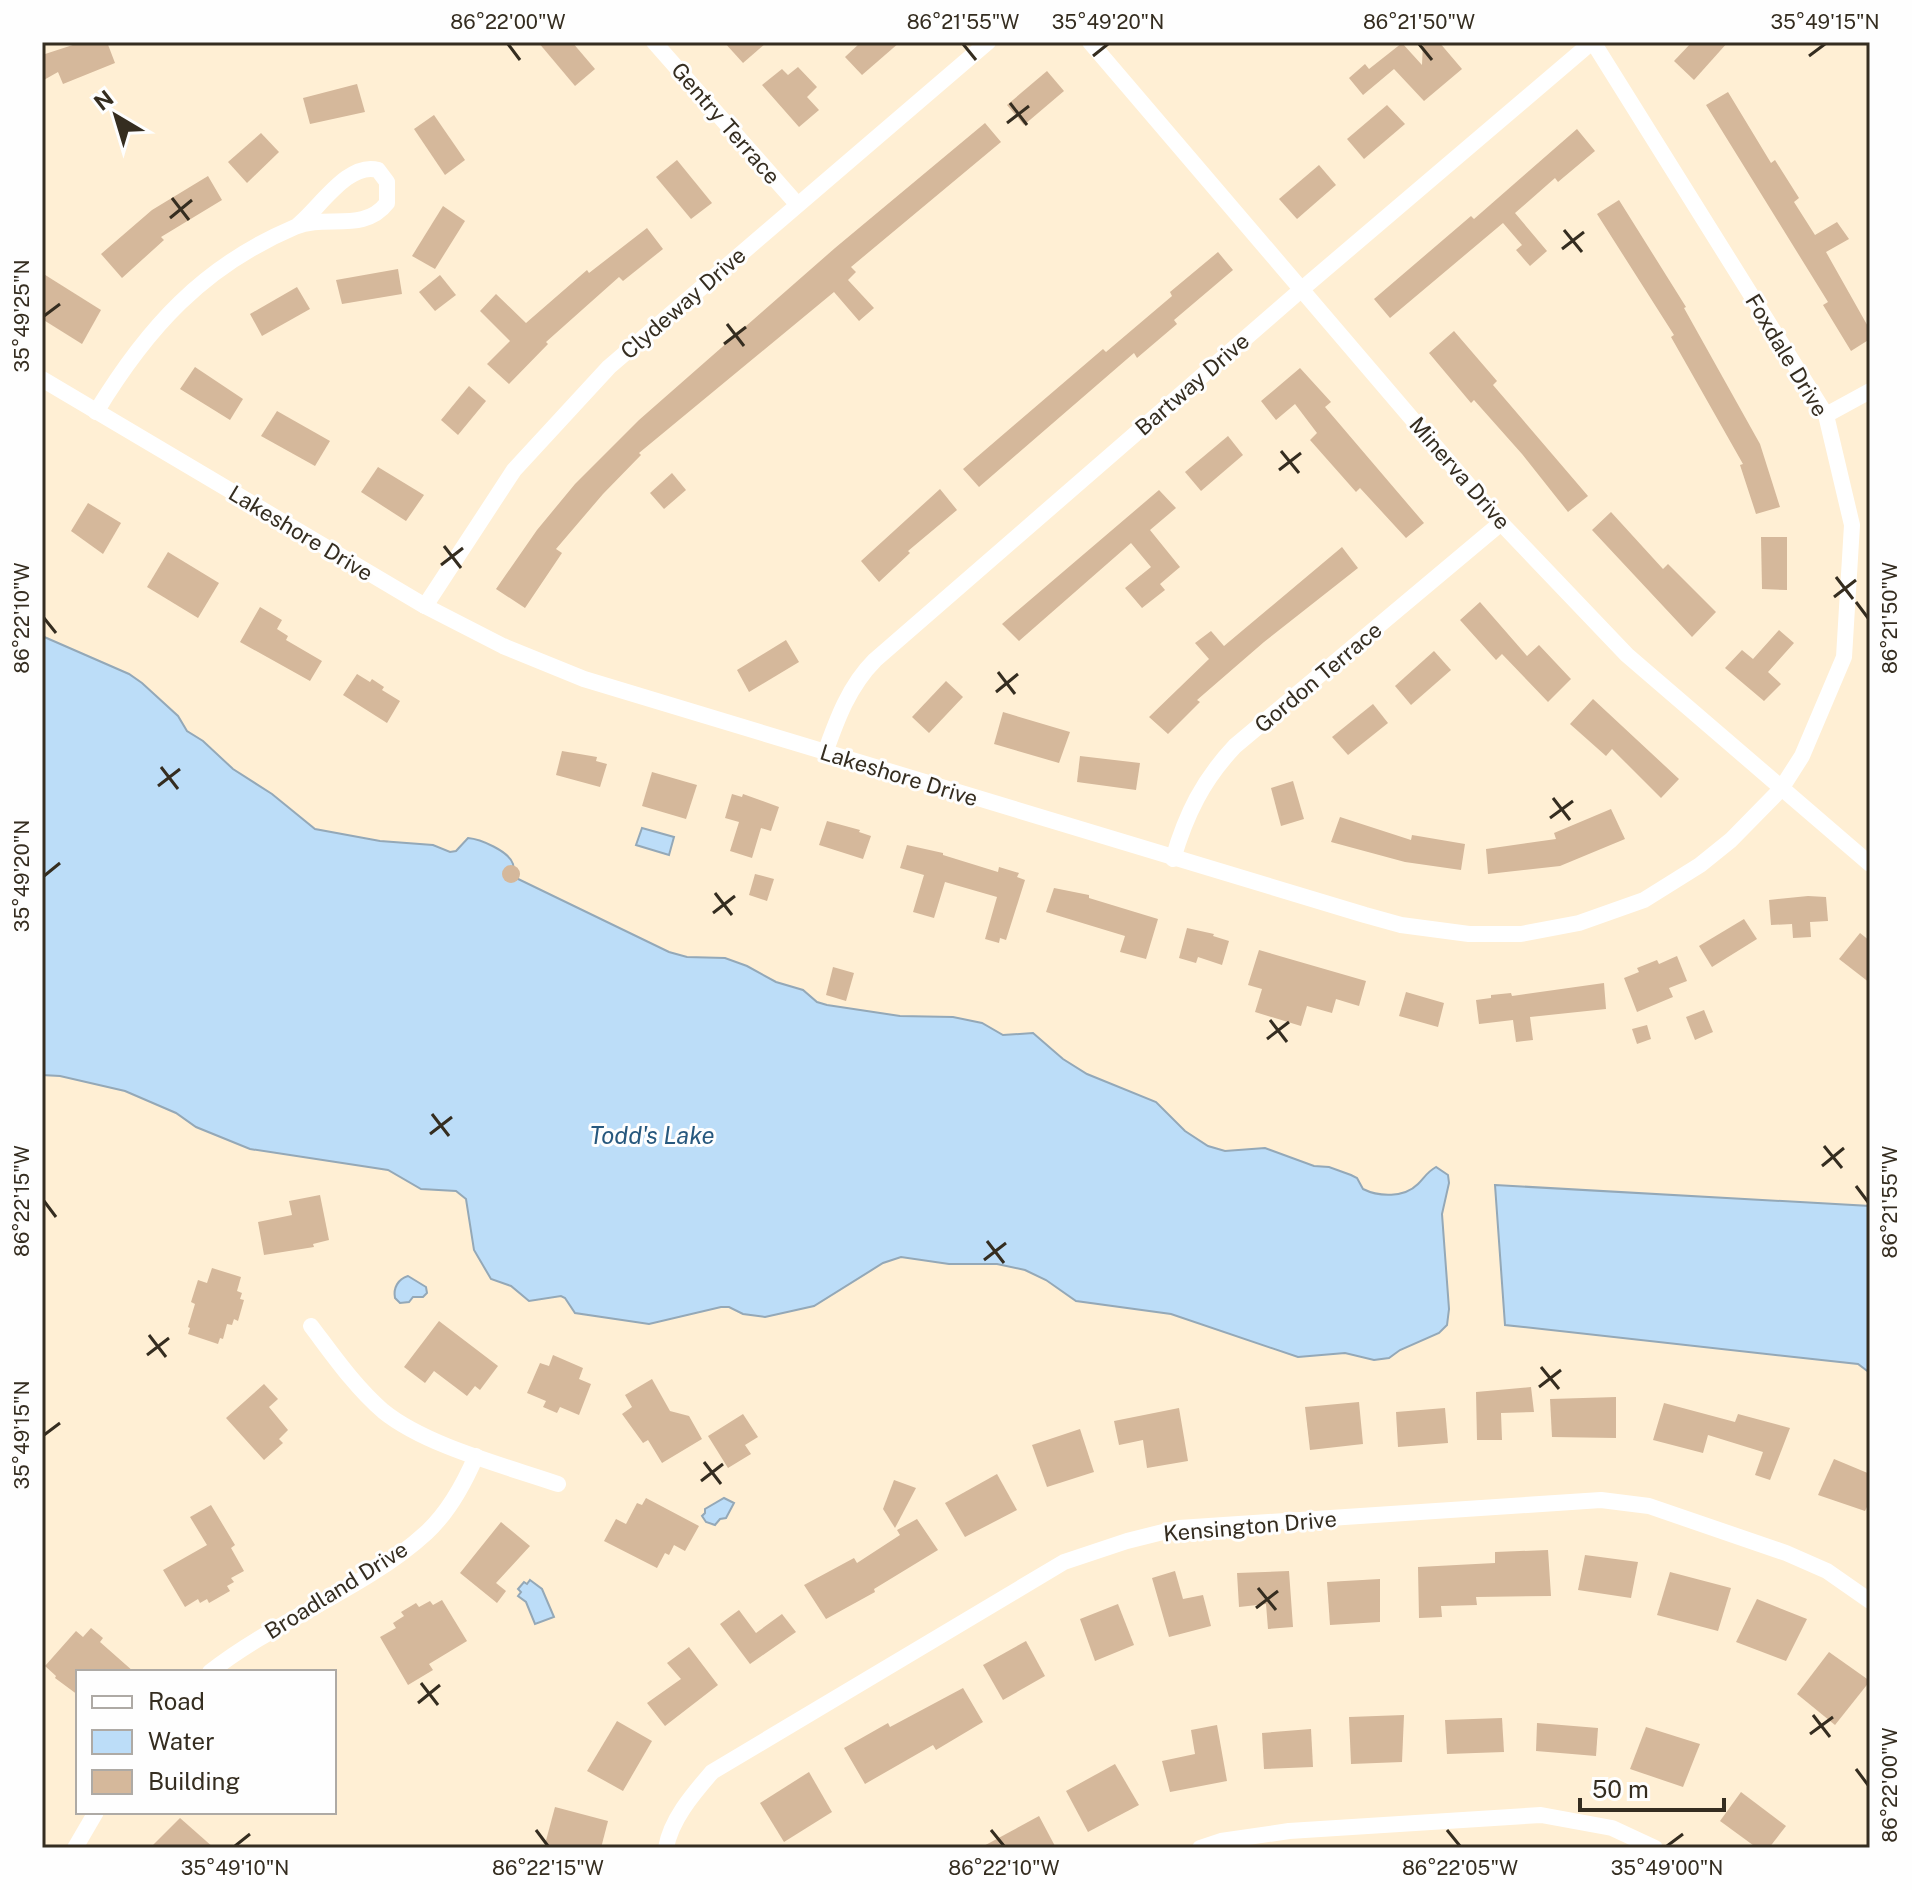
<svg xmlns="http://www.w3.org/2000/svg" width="1912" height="1890" font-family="'Public Sans',sans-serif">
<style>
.water{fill:#bcddf8;stroke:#94a8b7;stroke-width:2}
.building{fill:#d5b89b}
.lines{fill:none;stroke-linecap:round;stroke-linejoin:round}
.street{stroke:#fff;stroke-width:16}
.ticks{fill:none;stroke:#352d20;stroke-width:3}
.labels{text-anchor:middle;stroke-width:6;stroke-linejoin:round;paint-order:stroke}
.street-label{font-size:22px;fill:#352d20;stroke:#fefefe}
.water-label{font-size:24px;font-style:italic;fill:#27587e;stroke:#fefefe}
.neatline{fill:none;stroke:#352d20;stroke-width:3}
.ticks-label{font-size:20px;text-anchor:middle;fill:#352d20}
</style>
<rect width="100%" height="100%" fill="#ffefd4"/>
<g class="water">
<path d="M42,636l87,38 13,9 36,33 9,15 16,10 30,28 39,25 43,35 65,12 53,4 17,7 6,-1 12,-13c12,1 41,13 45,26 1,4 0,9 1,13l155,75 18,5 38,1 22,8 29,16 27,8 14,12 10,3 73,11 53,1 29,6 21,12 30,-2 30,26 24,15 69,28 29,29 23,15 17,5 40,-3 49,18 15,1 22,8 6,3 6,11c16,8 41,9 55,-5 7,-7 9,-12 18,-17l12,8 1,8 -7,31 7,95 -2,16 -8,8 -39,17 -11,8 -15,2 -29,-7 -47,4 -127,-43 -95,-13 -30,-21 -21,-10 -28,-6h-48l-48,-7 -18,6 -69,43 -49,11 -22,-3 -14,-7h-8l-72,17 -74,-11 -10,-15 -4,-2 -32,5 -18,-15 -20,-7 -17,-29 -8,-51 -10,-8 -35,-2 -33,-19 -138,-21 -54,-22 -20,-14 -51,-22 -65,-15 -18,-1z"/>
<path d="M642,828l32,9 -5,18 -33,-10z"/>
<path d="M1495,1185l375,21v167l-12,-9 -353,-39z"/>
<path d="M408,1276l18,11 1,6 -4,4h-10l-4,5 -9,1 -5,-5c-2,-10 3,-19 13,-22z"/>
<path d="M724,1498l10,5 -8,15 -6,1 -5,6 -9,-3 -4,-6 3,-3v-4z"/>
<path d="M530,1580l12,9 12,28 -19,7 -9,-22 -8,-6 3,-4 -3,-3 6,-7 3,2z"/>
</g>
<g class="building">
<path d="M82,42h25l8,21 -52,21 -5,-12 -16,9v-26z"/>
<path d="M538,42h34l23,27 -20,17z"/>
<path d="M724,42h43l-24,21z"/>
<path d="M861,42h39l-38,33 -17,-18z"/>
<path d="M1423,42h16l23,27 -38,32 -30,-32 -31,26 -14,-17 16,-14 4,5 33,-26 20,22z"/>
<path d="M1692,42h36l-34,38 -20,-19z"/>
<path d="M798,67l19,20 -10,10 12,13 -20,17 -37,-42 20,-16 6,6z"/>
<path d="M1047,71l17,20 -40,34 -17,-20z"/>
<path d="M357,84l8,28 -55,12 -7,-26z"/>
<path d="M1728,92l43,71 4,-3 24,38 -5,4 21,33 22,-13 12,17 -23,13 44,78v9l-19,12 -28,-46 5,-3 -122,-197z"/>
<path d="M1387,105l18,19 -41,35 -17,-20z"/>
<path d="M434,115l31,45 -20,15 -31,-46z"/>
<path d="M985,123l16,19 -150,125 5,5 -8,8 26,28 -15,13 -25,-29 -195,161 2,2 -38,39 -47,55 6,4 -37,55 -29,-19 41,-59 38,-46 64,-64 196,-172z"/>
<path d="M1577,129l18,22 -37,31 -3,-4 -40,35 32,38 -17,15 -14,-16 6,-5 -19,-22 -113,95 -16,-19 97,-83 3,3z"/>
<path d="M261,133l18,19 -32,31 -19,-21z"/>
<path d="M677,160l35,43 -21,16 -35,-42z"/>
<path d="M1319,165l17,20 -39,34 -18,-20z"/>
<path d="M208,176l14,24 -61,37 3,3 -42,38 -21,-24 51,-44z"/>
<path d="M1619,200l67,107 -2,1 76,136 20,63 -24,7 -16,-49 3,-1 -72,-127 3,-2 -77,-121z"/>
<path d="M443,206l22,15 -30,48 -23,-13z"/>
<path d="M647,228l16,21 -40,32 -4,-4 -73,65 2,2 -39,40 -22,-20 23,-23 -30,-30 16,-17 30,29 61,-53 2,3z"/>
<path d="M1218,252l15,18 -59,50 3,4 -40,34 -3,-5 -155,134 -16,-18 140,-120 3,3 66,-56 -2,-4z"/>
<path d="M398,269l4,25 -60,10 -6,-24z"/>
<path d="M42,273l59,37 -19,34 -40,-25z"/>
<path d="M440,275l16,20 -21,16 -16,-19z"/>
<path d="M297,287l13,22 -48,27 -12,-22z"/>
<path d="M1454,331l43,50 -4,4 95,111 -20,16 -46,-58 -48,-54 -3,3 -42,-50z"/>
<path d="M195,367l48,32 -13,21 -50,-31z"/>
<path d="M1300,368l31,34 -6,5 99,116 -18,15 -46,-50 -4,4 -46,-52 7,-7 -22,-29 -19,16 -15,-19z"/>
<path d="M469,386l17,15 -28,34 -17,-15z"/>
<path d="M277,411l53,30 -15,25 -54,-30z"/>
<path d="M1228,436l15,19 -42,36 -16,-19z"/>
<path d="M378,467l46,28 -18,26 -45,-29z"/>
<path d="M672,473l14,17 -22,19 -14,-16z"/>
<path d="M940,489l17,21 -49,41 2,2 -31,29 -18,-21z"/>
<path d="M1159,490l17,18 -26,22 30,37 -20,17 5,6 -23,18 -17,-20 26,-21 -20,-24 -112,98 -17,-17z"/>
<path d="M88,503l33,20 -18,31 -32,-23z"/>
<path d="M1611,512l52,57 5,-5 48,48 -24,25 -100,-107z"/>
<path d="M1761,537h26v53l-25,-1z"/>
<path d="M1342,547l16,21 -94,74 -67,58 3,2 -32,32 -19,-17 60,-58 -14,-16 16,-12 13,15z"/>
<path d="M168,552l51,31 -21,35 -51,-31z"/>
<path d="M1480,602l47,54 12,-11 32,34 -23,23 -46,-48 -6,6 -36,-40z"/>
<path d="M260,607l22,13 -5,9 11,7 -2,4 36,21 -12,20 -70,-39z"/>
<path d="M1779,630l15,13 -26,29 13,12 -17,17 -39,-33 17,-18 11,9z"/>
<path d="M786,640l13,22 -50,30 -12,-22z"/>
<path d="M1434,651l17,19 -40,35 -16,-19z"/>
<path d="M357,674l13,8 2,-3 12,8 -2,3 18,11 -13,22 -44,-28z"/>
<path d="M946,681l17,16 -34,36 -17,-16z"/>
<path d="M1593,699l86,80 -18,19 -49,-49 -6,7 -36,-32z"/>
<path d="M1373,704l15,19 -40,32 -16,-18z"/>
<path d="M1003,712l67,20 -11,31 -65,-19z"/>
<path d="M562,751l35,6 -1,4 11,3 -7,23 -44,-12z"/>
<path d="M1080,756l60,7 -4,27 -59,-8z"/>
<path d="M652,772l45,13 -11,34 -44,-13z"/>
<path d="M1293,781l11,38 -23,7 -10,-38z"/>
<path d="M732,794l10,3 1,-3 36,13 -8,24 -10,-3 -9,30 -22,-7 9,-29 -14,-4z"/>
<path d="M1611,809l14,30 -65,27 -72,8 -2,-25 70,-10 -2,-6z"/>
<path d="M1340,817l71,23 1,-5 53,9 -4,26 -56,-8 -74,-20z"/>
<path d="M827,821l33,9 -1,2 12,4 -8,23 -44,-14z"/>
<path d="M907,845l36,8v2l55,17 1,-5 20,6 -2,4 8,3 -19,60 -6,-2 -1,5 -14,-4 12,-42 -52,-15 -11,36 -21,-6 11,-37 -24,-7z"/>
<circle cx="511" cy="874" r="9"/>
<path d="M755,874l19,5 -7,22 -18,-6z"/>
<path d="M1054,888l35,7v3l69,21 -12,40 -26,-7 5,-16 -79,-24z"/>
<path d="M1808,896l18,1 2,24 -18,1 1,15 -18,1 -1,-14 -21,1 -2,-25z"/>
<path d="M1744,919l13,20 -45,28 -13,-21z"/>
<path d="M1187,928l27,6 -1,2 16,5 -7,24 -24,-8 -2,6 -17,-5z"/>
<path d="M1860,933l10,8v42l-31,-24z"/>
<path d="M1259,950l107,31 -7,25 -23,-7 -4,14 -25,-7 -6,20 -46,-14 7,-23 -14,-4z"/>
<path d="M1677,956l10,25 -18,7 4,9 -36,15 -13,-34 15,-6 -2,-4 20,-8 2,4z"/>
<path d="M833,967l21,6 -8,28 -20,-6z"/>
<path d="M1604,983l2,26 -76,8 3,23 -17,2 -3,-22 -34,4 -3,-24 15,-2v-3l20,-2 1,3z"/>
<path d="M1406,992l38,11 -6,24 -39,-11z"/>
<path d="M1704,1010l9,22 -18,8 -9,-23z"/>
<path d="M1647,1025l4,14 -14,5 -5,-15z"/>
<path d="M320,1195l9,45 -16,4 1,3 -50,8 -6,-33 34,-7 -3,-14z"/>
<path d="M212,1268l29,9 -4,14 5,2 -2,6 4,1 -6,21 -4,-2 -2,6 -5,-1 -4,15 -3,-1 -2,6 -30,-10 2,-6 -2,-1 7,-23 -4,-2 7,-22 9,3z"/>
<path d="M439,1321l59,45 -18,24 -5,-4 -8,10 -33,-25 -9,12 -21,-16z"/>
<path d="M553,1355l30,13 -4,11 12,5 -12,31 -19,-8 -3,6 -14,-6 3,-6 -19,-8 13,-30 9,3z"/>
<path d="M652,1379l18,32 19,5 13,23 -40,24 -14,-23 -5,3 -21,-29 10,-7 -7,-12z"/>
<path d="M264,1384l14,15 -9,8 19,23 -9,9 4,4 -19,17 -38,-42z"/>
<path d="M1531,1387l3,25 -33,1 1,27h-25l-1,-48z"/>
<path d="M1616,1397v41l-64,-1 -2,-38z"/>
<path d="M1359,1402l4,42 -53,6 -5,-43z"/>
<path d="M1664,1403l71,19 3,-8 52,14 -20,52 -15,-5 8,-23 -55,-17 -5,18 -50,-13z"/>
<path d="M1179,1408l9,53 -41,7 -4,-28 -24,5 -5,-24z"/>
<path d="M1445,1408l3,35 -50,4 -2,-35z"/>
<path d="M743,1414l15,23 -13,8 6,9 -23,14 -20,-32z"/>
<path d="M1080,1429l14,43 -47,15 -15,-42z"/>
<path d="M1834,1459l36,15v27l-5,10 -47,-16z"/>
<path d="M997,1474l20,36 -52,27 -20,-34z"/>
<path d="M894,1480l22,8 -21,40 -12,-19z"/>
<path d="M646,1498l53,28 -14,25 -11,-6 -5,10 -4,-2 -8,15 -53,-27 12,-22 10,5 11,-21 5,2z"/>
<path d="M211,1505l24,40 -4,3 13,23 -13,7 3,4 -7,4 3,5 -21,12 -2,-4 -7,4 -2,-4 -13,8 -22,-37 44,-25 -17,-28z"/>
<path d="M917,1519l21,31 -64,39 1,3 -49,27 -22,-34 50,-27 3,5 43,-28 -3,-5z"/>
<path d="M501,1522l29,24 -34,37 10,8 -9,12 -37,-30z"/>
<path d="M1548,1550l3,46 -75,1 1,8 -36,1 1,11 -23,1 -1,-51 77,-4v-11z"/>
<path d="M1585,1555l53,7 -7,36 -53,-8z"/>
<path d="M1175,1571l8,28 20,-4 8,31 -42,11 -17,-59z"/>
<path d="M1289,1571l4,56 -25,2 -2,-25 -27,3 -2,-34z"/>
<path d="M1670,1572l61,16 -13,43 -61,-16z"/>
<path d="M1380,1579v43l-50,3 -3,-43z"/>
<path d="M1757,1599l50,20 -21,42 -50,-19z"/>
<path d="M442,1600l25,41 -38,23 4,6 -25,15 -28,-48 16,-9 -3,-5 11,-7 -3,-4 15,-9 3,4 11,-6 3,4z"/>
<path d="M1118,1604l16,41 -39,16 -15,-42z"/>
<path d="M739,1610l17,23 26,-19 14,18 -46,32 -30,-40z"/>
<path d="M91,1628l12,10 -3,4 34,30h-56v23l-23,-17 1,-2 -11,-10 31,-35 7,6z"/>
<path d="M1026,1641l19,35 -42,24 -20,-35z"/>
<path d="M689,1647l29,38 -53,41 -18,-23 34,-24 -14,-16z"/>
<path d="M1829,1652l41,29 -35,44 -38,-31z"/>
<path d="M963,1688l20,34 -47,28 -3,-5 -68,39 -21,-36 44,-25 2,4z"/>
<path d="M1404,1715l-2,47 -51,2 -2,-47z"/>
<path d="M1502,1718l2,34 -57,2 -2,-34z"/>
<path d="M617,1721l35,20 -29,50 -36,-20z"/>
<path d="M1537,1723l61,5 -2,28 -60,-5z"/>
<path d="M1217,1725l10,56 -57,11 -8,-31 33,-7 -4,-24z"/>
<path d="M1646,1727l54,17 -17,43 -53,-18z"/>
<path d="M1311,1729l2,38 -49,2 -2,-36z"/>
<path d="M1115,1764l24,41 -51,27 -22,-41z"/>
<path d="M809,1772l23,40 -48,30 -24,-39z"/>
<path d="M1741,1792l45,34 -17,22h-12l-37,-27z"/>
<path d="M555,1807l53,14 -7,27h-57z"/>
<path d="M1039,1816l17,32h-76z"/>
<path d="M180,1818l34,30h-64z"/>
</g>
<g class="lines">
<g class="street">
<path d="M654,42l143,162"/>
<path d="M1090,42l411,481 126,132 243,209"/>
<path d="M42,379l383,227 78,40 81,33 781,236 36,10 68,9h52l58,-11 65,-23 56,-35 31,-25 50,-51 21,-33 42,-99 8,-132 -26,-110 -233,-373"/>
<path d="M96,412c51,-84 107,-146 199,-185 31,-13 69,6 92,-24v-21l-9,-12c-30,-9 -59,39 -81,56"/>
<path d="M1826,415l44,-24"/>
<path d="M425,606l89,-136 95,-103 379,-325"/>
<path d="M825,753c12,-34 24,-67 50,-93l427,-371 290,-247"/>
<path d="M1173,859c13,-45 30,-79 62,-113l266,-223"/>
<path d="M311,1326c22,29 44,61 72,85 43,35 123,55 175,73"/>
<path d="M210,1672c66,-52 156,-84 216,-139 23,-21 38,-49 50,-77"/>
<path d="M75,1848l21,-36"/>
<path d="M666,1848c5,-29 28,-55 46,-76l352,-210 63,-21 52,-13 422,-28 48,6 137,47 41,18 43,30"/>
<path d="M1200,1848l21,-7 68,-10 252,-16 71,13 43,20"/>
</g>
</g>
<path class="ticks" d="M508,44l12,16M963,44l13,16M1419,44l13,16M1093,56l15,-12M1809,56l16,-12M1010,103l17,22M1007,123l22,-17M172,198l17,22M170,218l22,-18M1564,230l18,22M1562,249l22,-17M44,316l16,-12M727,324l17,22M724,344l22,-17M1281,451l18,22M1279,470l22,-17M444,546l17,22M441,565l22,-17M1836,577l17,22M1834,597l22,-17M1856,602l12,16M44,618l12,15M998,672l17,22M996,692l22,-18M161,767l17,22M158,786l22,-17M1553,798l17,22M1550,818l23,-17M44,876l16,-13M715,893l17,22M713,913l22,-17M1270,1020l17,22M1267,1039l22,-17M432,1114l17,22M430,1134l22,-17M1824,1146l18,22M1822,1166l22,-18M1856,1186l12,16M44,1201l12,16M987,1241l17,22M984,1260l22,-17M149,1335l17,22M147,1355l22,-17M1541,1367l18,22M1539,1387l22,-17M44,1435l16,-12M704,1462l17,22M701,1481l22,-17M1258,1588l18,22M1256,1608l22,-17M421,1683l17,22M418,1703l22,-18M1813,1715l17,22M1810,1734l23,-17M1856,1769l12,16M536,1830l12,16M991,1830l13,16M1447,1830l13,16M235,1846l15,-12M1667,1846l16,-12"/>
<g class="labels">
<g class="street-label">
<text transform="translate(726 123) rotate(49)" y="8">Gentry Terrace</text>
<text transform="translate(683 303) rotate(-41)" y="8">Clydeway Drive</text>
<text transform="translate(1787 355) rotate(59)" y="8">Foxdale Drive</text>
<text transform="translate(1192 384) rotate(-41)" y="8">Bartway Drive</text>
<text transform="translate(1460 473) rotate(49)" y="8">Minerva Drive</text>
<text transform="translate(301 533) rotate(31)" y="8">Lakeshore Drive</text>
<text transform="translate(1318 677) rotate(-40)" y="8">Gordon Terrace</text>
<text transform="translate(899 775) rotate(17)" y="8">Lakeshore Drive</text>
<text transform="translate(1250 1526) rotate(-5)" y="8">Kensington Drive</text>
<text transform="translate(336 1590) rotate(-32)" y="8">Broadland Drive</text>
</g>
<g class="water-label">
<text x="652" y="1144">Todd's Lake</text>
</g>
</g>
<rect width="1912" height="1890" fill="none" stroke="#fefefe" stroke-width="88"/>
<rect x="76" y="1670" width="260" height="144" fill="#fefefe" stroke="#aeaaa5" stroke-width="2"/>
<rect x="92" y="1696" width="40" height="12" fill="#ffffff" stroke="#aeaaa5" stroke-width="2"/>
<text x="148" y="1710" font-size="24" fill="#352d20">Road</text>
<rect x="92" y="1730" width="40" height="24" fill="#bcddf8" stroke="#aeaaa5" stroke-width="2"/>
<text x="148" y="1750" font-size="24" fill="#352d20">Water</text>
<rect x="92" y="1770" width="40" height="24" fill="#d5b89b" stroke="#aeaaa5" stroke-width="2"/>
<text x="148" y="1790" font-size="24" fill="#352d20">Building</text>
<g transform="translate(116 116) rotate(322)" stroke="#fefefe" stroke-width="6" paint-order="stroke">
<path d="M0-6L14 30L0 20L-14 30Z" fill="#352d20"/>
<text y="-12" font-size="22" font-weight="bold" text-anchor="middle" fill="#352d20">N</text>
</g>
<path d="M1580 1798v12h144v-12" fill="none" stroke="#352d20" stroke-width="4"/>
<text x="1592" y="1798" font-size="24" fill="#352d20" stroke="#fefefe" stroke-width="6" paint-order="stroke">50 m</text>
<rect x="44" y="44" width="1824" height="1802" class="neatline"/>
<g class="ticks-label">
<text x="508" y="29">86°22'00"W</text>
<text x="963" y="29">86°21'55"W</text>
<text x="1108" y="29">35°49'20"N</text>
<text x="1419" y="29">86°21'50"W</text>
<text x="1825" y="29">35°49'15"N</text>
<text transform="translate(22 316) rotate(-90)" y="7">35°49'25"N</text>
<text transform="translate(22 618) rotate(-90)" y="7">86°22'10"W</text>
<text transform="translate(1890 618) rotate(-90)" y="7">86°21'50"W</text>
<text transform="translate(22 876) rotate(-90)" y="7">35°49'20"N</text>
<text transform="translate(22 1201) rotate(-90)" y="7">86°22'15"W</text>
<text transform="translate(1890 1202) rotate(-90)" y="7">86°21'55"W</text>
<text transform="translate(22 1435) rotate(-90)" y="7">35°49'15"N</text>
<text transform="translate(1890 1785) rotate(-90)" y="7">86°22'00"W</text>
<text x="235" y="1875">35°49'10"N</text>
<text x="548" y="1875">86°22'15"W</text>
<text x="1004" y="1875">86°22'10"W</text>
<text x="1460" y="1875">86°22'05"W</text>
<text x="1667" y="1875">35°49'00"N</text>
</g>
</svg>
